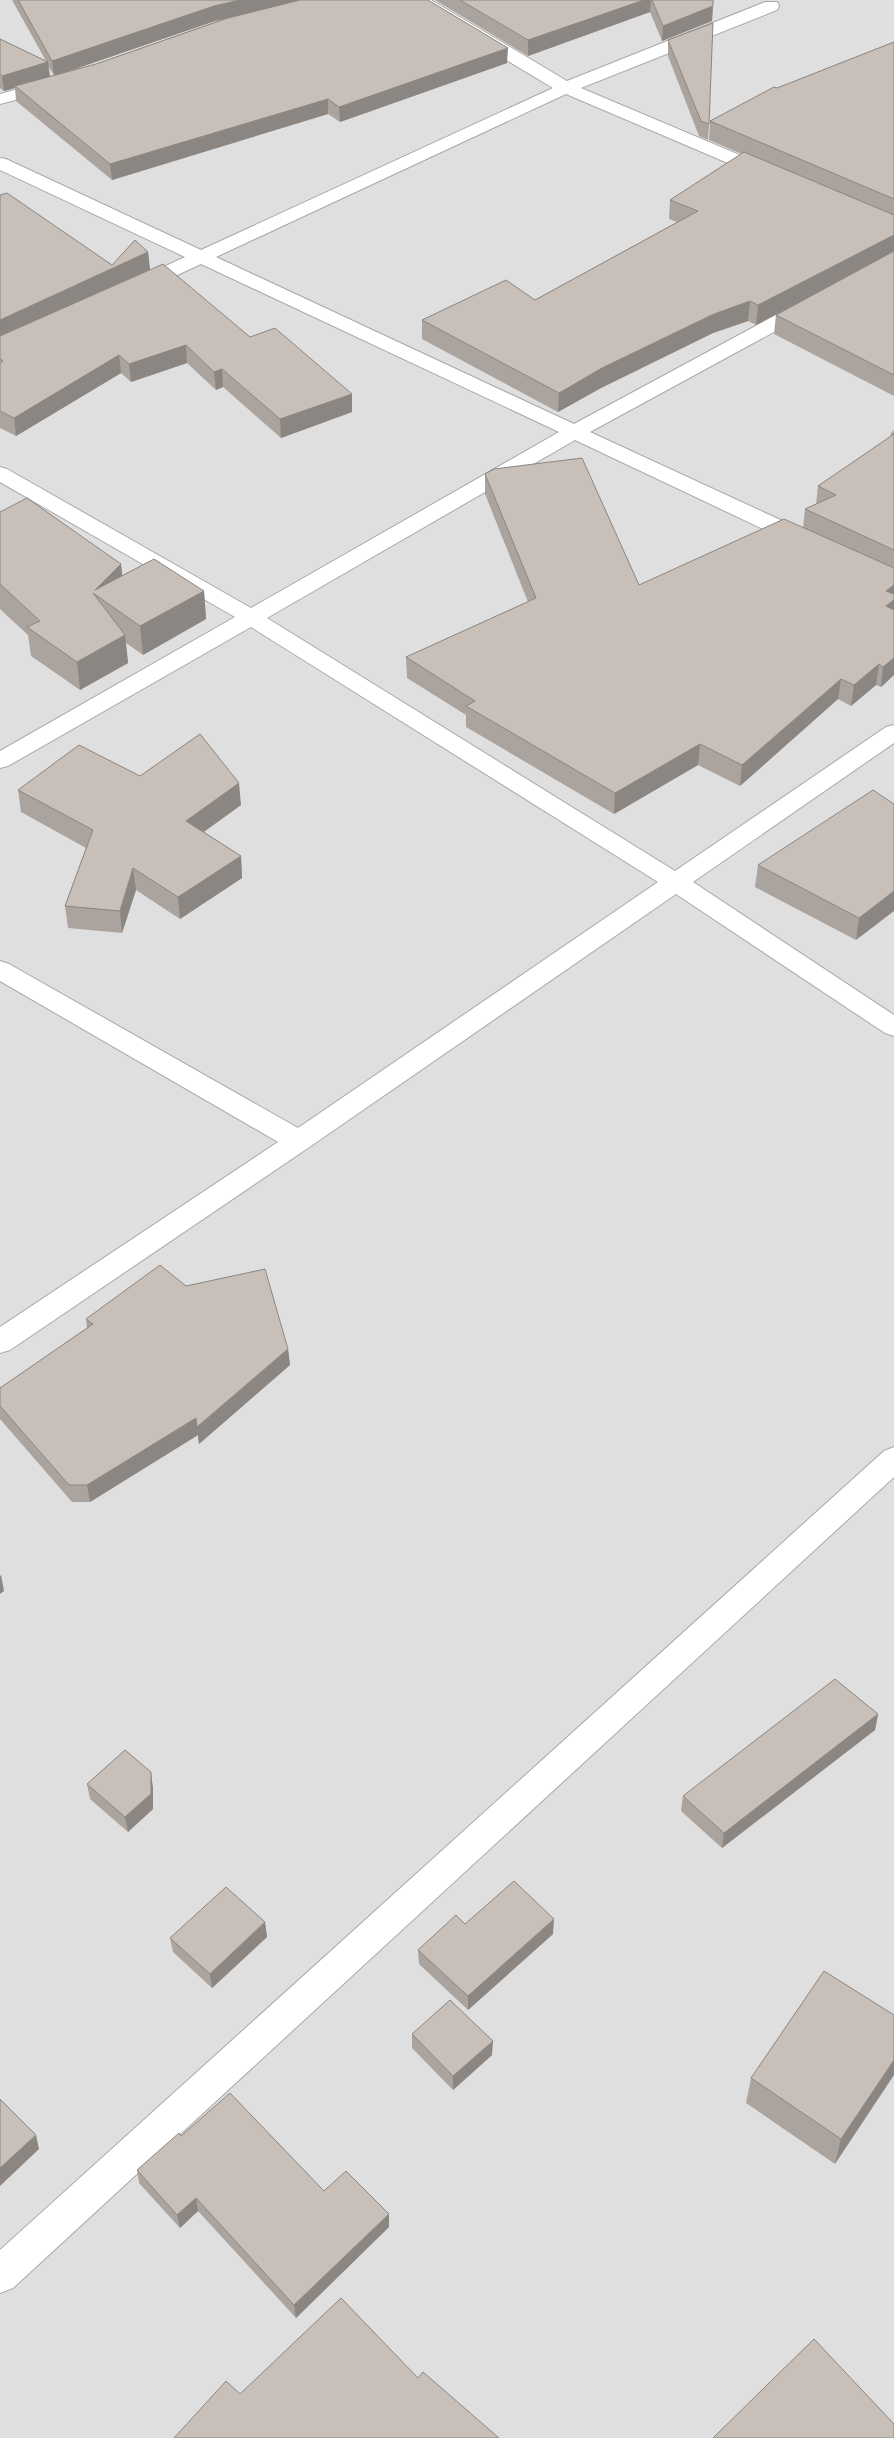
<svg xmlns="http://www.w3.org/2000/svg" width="894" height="2438" font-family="'Asap Condensed',sans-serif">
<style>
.residential{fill:#e0dfdf}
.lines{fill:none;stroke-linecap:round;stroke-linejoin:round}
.street-casing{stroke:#a9a9a9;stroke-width:2}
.street{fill:#fff;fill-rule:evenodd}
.wall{fill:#aba49e;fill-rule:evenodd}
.shaded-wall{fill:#8b8681}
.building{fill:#c7bfb8;stroke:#8b8681}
</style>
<rect width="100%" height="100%" fill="#f2efe9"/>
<rect class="residential" x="0" y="0" width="894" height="2438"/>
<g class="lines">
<g class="street-casing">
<g id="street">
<path d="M411,0h20l136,81 198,-79h12l2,4 -2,4 -196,78 194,82 3,4 -3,4h-12l-197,-84 -350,163 358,167 228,-123h14l3,4 -3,4 -226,123 223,103 3,5 -3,5 -8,1 -8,-1 -222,-105 -308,178 408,253 211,-144 8,-2v18l-201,139 201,133v21l-9,-3 -209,-139 -368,254 -298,202 -10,3v-26l278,-185 -278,-161v-20l9,3 289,164 360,-246 -407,-255 -243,139 -8,2v-17l235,-134 -235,-135v-15l7,2 244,139 308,-176 -358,-168 -56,26h-14l-3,-4 3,-4 54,-25 -185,-87v-12l6,1 195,91 352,-162 -140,-84z"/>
<path d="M51,80l6,1 3,4 -3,4 -57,15v-10z"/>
<path d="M894,1447v30l-881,811 -13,5v-43l884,-799z"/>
</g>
</g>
<use href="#street" class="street"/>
</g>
<g class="wall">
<path d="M12,0h416l79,63 -167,59 -12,-8 -216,66 -96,-79 -1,-13 -11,3 -4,-3v-49l46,22zM223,19l-127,45 -26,7 145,-50zM48,66l6,9 -4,1z"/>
<path d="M435,0h278l-1,21 -50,20 -12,-29 -122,44z"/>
<path d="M668,40l41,84 -1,16 -9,-4 -31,-80z"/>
<path d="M894,42v354l-120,-62 2,-19 27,-15 -47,25 -8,-4 -35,12 -112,55 -43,24 -136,-73v-19l113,-20 142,-78 -8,-3 1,-19 72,-46 -33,-14 1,-19 67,-33z"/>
<path d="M0,195l112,70 36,-13 2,18 100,67 102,75 -71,26 -58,-51 -7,3 -29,-27 -56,19 -10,-9 -105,63 -16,-8z"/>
<path d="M894,430v245l-13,12 -5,-2 -25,21 -13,-7 -98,87 -42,-21 -84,49 -148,-87v-12l-59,-37 -1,-21 122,-55 -43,-108v-20l154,111 164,-58 2,-18 11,-5 2,-18 72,-49 1,-4z"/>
<path d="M0,512l121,52 1,12 82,15 2,28 -63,36 -17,-12 2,20 -48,27 -49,-34 -3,-21 -28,-26z"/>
<path d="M140,776l101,29 -37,27 37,24 1,22 -62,41 -44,-29 -14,43 -54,-5 -3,-22 21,-58 -65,-36 -3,-22z"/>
<path d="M894,804l-38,136 -101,-53 3,-22z"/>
<path d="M186,1286l102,63 2,16 -91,79 -1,-9 -108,67h-18l-72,-83v-31l87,-60 -1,-9z"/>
<path d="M878,1714l-3,16 -153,118 -41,-37 2,-15z"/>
<path d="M87,1784l66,4v21l-25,23 -38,-33z"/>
<path d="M265,1922l2,15 -55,51 -39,-36 -3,-14z"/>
<path d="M553,1934l-85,76 -49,-46 -1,-14z"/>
<path d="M894,2015l-59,149 -89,-61 5,-25z"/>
<path d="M412,2034l80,21 -39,35 -41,-42z"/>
<path d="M181,2136l143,55 65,23v13l-93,91 -98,-107 -18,17 -41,-45 -2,-13z"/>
</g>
<g class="shaded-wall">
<path d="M240,0h63l-88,21 -161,55 -2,-15 162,-55z"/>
<path d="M644,0h7l-1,12 -122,44v-16z"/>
<path d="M713,6l-1,15 -50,20 1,-15z"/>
<path d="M508,48l-1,15 -167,59 -1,-15z"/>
<path d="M48,62l2,15 -35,9v2l-11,3 -2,-15z"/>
<path d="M328,99v15l-216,66 -2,-16z"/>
<path d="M894,235v18l-138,72 2,-20z"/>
<path d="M148,252l2,18 -150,69v-19z"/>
<path d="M750,301l-2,20 -35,12 -112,55 -43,24 1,-19 43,-25 112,-54z"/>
<path d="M186,345l1,18 -56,19 -2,-18z"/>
<path d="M119,355l2,18 -105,63 -2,-18z"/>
<path d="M222,369l1,18 -7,3 -2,-18z"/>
<path d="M352,394v18l-71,26 -1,-19z"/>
<path d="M121,564l3,28 -29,-2z"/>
<path d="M894,585v33l-11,9 3,-36z"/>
<path d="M204,591l2,28 -63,36 -3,-29z"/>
<path d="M125,635l3,28 -48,27 -3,-28z"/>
<path d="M894,658v17l-13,12 2,-20z"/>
<path d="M879,664l-3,21 -25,21 3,-21z"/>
<path d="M841,679l-3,20 -98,87 2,-21z"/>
<path d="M700,744l-2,21 -84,49 1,-21z"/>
<path d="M239,783l2,22 -53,38 -2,-22z"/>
<path d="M241,856l1,22 -62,41 -2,-22z"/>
<path d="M133,868l3,22 -14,43 -2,-22z"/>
<path d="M894,891v20l-38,29 3,-22z"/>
<path d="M288,1349l2,16 -91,79 -2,-17z"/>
<path d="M196,1418l2,17 -108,67 -3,-17z"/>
<path d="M1,1575l3,16 -4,3v-18z"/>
<path d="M878,1714l-3,16 -153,118 2,-15z"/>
<path d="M151,1772l2,16v21l-25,23 -3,-15z"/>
<path d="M554,1919l-1,15 -85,76v-14z"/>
<path d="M265,1922l2,15 -55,51 -2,-14z"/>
<path d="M493,2041l-1,14 -39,35v-14z"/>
<path d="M894,2060v15l-59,89 6,-25z"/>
<path d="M36,2135l3,14 -39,37v-18z"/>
<path d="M196,2198l2,13 -18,17 -3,-13z"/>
<path d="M389,2214v13l-93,91 -2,-13z"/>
</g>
<g class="building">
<path d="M18,0h222l-26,6 -162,55z"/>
<path d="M300,0h128l80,48 -169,59 -11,-8 -218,65 -95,-78 81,-22 132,-46z"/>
<path d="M460,0h184l-116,40z"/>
<path d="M652,0h61v6l-50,20z"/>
<path d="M713,23l-4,101 -8,-3 -33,-81z"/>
<path d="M0,39l48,23 -46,14 -2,-2z"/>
<path d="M894,42v157l-184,-78 64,-34 3,1z"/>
<path d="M744,152l150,63v20l-136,70 -8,-4 -36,13 -112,54 -43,25 -137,-73 84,-40 29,20 163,-89 -28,-11z"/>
<path d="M7,193l105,72 23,-25 13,12 -148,68v-125z"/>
<path d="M894,251v124l-118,-60z"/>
<path d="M163,264l87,73 25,-9 77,66 -72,25 -58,-50 -8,3 -28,-27 -57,19 -10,-9 -105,63 -14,-7v-48l3,-2 -3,-2v-23z"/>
<path d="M894,434v116l-89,-41 31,-14 -18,-9z"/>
<path d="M582,458l57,127 145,-66 110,49v17l-8,6 8,3v6l-8,6 8,4v48l-11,9 -4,-3 -25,21 -13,-6 -99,86 -42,-21 -85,49 -149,-87 9,-5 -69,-44 130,-59 -51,-124 9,-5z"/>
<path d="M27,498l94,66 -26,26 59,-31 50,32 -64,35 -47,-33 32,42 -48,27 -50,-35 13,-6 -40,-37v-72z"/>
<path d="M200,734l39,49 -53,38 55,35 -63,41 -45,-29 -13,43 -55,-5 28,-76 -75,-40 61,-45 61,31z"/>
<path d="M873,790l21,14v87l-35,27 -101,-53z"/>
<path d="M160,1265l26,21 79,-17 23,80 -91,78 -1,-9 -109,67h-18l-69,-79v-18l93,-64 -7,-5z"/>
<path d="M835,1679l43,35 -154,119 -41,-37z"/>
<path d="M125,1750l26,22v22l-26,23 -38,-33z"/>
<path d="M514,1881l40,38 -86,77 -50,-46 38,-35 9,9z"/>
<path d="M226,1887l39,35 -55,52 -40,-36z"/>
<path d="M824,1971l70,44v45l-53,79 -90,-61z"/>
<path d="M450,2000l43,41 -40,35 -41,-42z"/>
<path d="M230,2093l94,98 22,-20 43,43 -95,91 -98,-107 -19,17 -40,-45 42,-37 2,3z"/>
<path d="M0,2099l36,36 -36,33z"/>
<path d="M341,2298l77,80 5,-6 76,66h-325l52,-57 14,13z"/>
<path d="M814,2339l80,85v14h-181z"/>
</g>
</svg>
